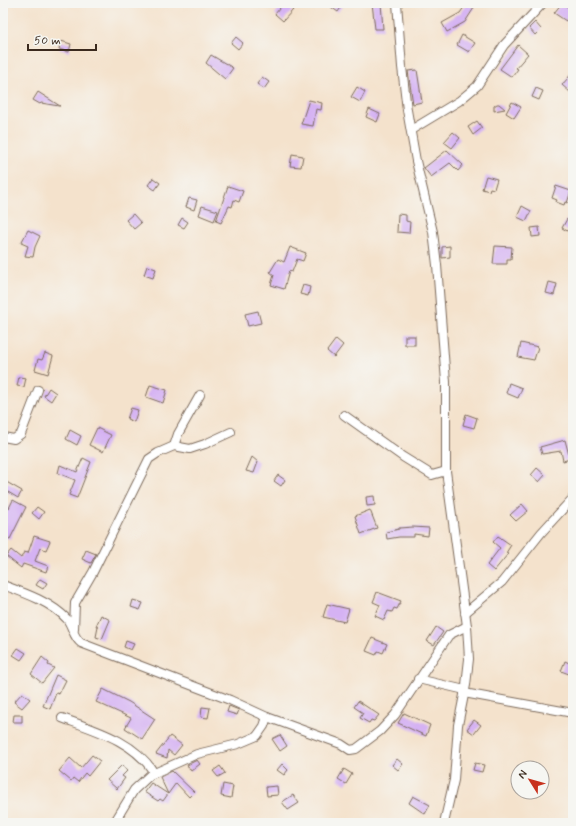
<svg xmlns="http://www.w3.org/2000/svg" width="576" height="826" font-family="Mynerve,sans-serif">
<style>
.building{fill:#d5b2f3}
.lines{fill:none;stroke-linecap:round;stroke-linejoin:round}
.street-casing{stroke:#7c6a5b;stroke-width:10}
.street{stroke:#fff;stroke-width:8}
</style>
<rect width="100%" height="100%" fill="#f6f6f2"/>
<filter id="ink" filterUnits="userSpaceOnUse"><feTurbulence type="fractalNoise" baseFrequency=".025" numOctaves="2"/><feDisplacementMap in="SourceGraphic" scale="8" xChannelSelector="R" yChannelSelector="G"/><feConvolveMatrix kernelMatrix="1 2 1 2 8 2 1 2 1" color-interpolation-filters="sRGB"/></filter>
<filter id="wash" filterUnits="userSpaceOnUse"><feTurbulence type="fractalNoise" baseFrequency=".012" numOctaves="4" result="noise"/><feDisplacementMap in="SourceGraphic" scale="16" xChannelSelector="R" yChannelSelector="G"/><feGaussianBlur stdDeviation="0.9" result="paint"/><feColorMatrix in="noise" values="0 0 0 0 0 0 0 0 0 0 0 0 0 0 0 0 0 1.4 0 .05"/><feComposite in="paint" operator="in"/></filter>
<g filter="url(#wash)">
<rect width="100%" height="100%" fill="#f4e2cc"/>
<g id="blocks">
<g class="building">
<path d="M284,3l9,7 -10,11 -8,-7z"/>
<path d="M325,3h19l-6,9z"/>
<path d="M372,3h9l2,26h-8z"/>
<path d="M467,3l7,5 -9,14 -18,10 -5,-9 18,-10z"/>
<path d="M562,3l11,8 -7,10 -12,-8z"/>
<path d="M535,22l6,7 -6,6 -6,-7z"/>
<path d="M462,35l13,8 -6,9 -12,-7z"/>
<path d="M236,37l7,6 -5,6 -7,-6z"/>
<path d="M61,41l10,3 -2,8 -10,-3z"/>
<path d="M518,45l10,9 -12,14 2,1 -6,8 -12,-8z"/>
<path d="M211,55l22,13 -8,11 -19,-16z"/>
<path d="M417,70l5,32 -9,2 -5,-33z"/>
<path d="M573,72v16l-3,4 -8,-7z"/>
<path d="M262,77l7,5 -5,7 -7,-5z"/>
<path d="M357,87l8,5 -5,10 -9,-5z"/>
<path d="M536,88l7,3 -4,9 -7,-3z"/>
<path d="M38,92l22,14h-1l-18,-3 -1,1 -7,-4z"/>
<path d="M309,100l13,3 -1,7 -5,-1 -3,17 -12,-2z"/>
<path d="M512,102l9,5 -7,11 -8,-5z"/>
<path d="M497,104h2l6,5 -11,2v-5z"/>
<path d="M369,109l11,5 -3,8 -11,-5z"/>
<path d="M477,121l5,7 -9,7 -5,-8z"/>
<path d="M453,132l7,6 -8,10 -8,-6z"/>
<path d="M447,150l16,15 -5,6 -8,-8 -19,14 -7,-9z"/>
<path d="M292,154l11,2 -2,11 -11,-1z"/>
<path d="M486,176l11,3 -3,10 -4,-1 -1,3 -7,-2z"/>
<path d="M153,178l7,5 -5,7 -7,-5z"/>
<path d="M228,186l15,5 -4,11 -5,-2 -2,7 -3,-1 -8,17 -5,-2z"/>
<path d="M556,186l15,5 -4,12 -2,-1 -1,3 -8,-3 1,-2 -5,-2z"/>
<path d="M189,198l8,2 -3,10 -8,-3z"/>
<path d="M202,206l16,5 -4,10 -15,-6z"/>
<path d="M522,206l9,5 -5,10 -9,-4z"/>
<path d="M133,214l8,9 -7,6 -8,-9z"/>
<path d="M398,214l8,1v6l4,1 -1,11 -12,-1z"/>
<path d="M182,218l6,4 -4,6 -6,-3z"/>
<path d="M567,219l6,4v8l-2,-1 -2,2 -7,-4z"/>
<path d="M539,227l1,9 -8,1 -1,-9z"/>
<path d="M28,230l12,6 -5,11 -2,10 -8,-1 3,-10 -7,-3z"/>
<path d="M450,246v11l-8,1v-11z"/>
<path d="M495,246l17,1 -1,12h-4v5h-14z"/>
<path d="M290,247l16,6 -3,8 -6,-2 -5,13 -3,-1 -5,18 -13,-4 3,-10 -4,-3 8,-13 6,3z"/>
<path d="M147,266l9,3 -3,9 -9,-3z"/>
<path d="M549,282l8,2 -3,11 -8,-2z"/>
<path d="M303,285l7,2 -2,9 -8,-2z"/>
<path d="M258,311l3,12 -13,3 -3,-12z"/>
<rect x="405" y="336" width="10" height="9"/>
<path d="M336,339l7,6 -9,12 -7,-6z"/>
<path d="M521,343l17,4 -4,13 -16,-3z"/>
<path d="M45,353l8,3 -5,18 -13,-4 3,-11 4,1z"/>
<path d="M19,377l7,1 -2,9 -7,-1z"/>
<path d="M509,383l13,5 -4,10 -12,-5z"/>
<path d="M150,385l17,5 -4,13 -17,-6z"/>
<path d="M49,388l7,5 -5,8 -7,-5z"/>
<path d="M131,408l7,2 -4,12 -7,-3z"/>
<path d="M466,414l11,4 -3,10 -11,-3z"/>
<path d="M97,428l14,7 -8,17 -14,-7z"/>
<path d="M70,430l11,6 -4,9 -11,-6z"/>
<path d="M565,440l5,19 -7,2 -2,-10 -19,3 -2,-7z"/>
<path d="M252,457l6,5 -4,11 -8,-2z"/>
<path d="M83,458l8,4 -14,36 -8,-3 6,-15 -17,-7 2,-8 17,7z"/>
<path d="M537,468l8,7 -6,7 -8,-7z"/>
<path d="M278,475l7,5 -4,6 -7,-5z"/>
<path d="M3,480l19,11 -4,7 -15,-9z"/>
<path d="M374,496l1,9 -8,1 -1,-9z"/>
<path d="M13,500l13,7 -16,32 -7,-3v-31l6,3z"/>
<path d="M522,504l6,7 -12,10 -6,-6z"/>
<path d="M37,507l7,5 -5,7 -7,-6z"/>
<path d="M370,510l7,18 -16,6 -6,-18z"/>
<path d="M413,527l16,1 -1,8 -14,-2v3h-15l-12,2 -1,-7 13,-3v-1z"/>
<path d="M34,536l16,5 -4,9 -6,-2 -5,13 13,5 -2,6 -23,-8 -2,4 -15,-12 5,-6 10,8 3,-6 4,1z"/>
<path d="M498,536l13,9 -5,8 2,1 -14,17 -7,-6 13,-17 -7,-6z"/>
<path d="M86,550l10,4 -5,9 -9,-4z"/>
<path d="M40,579l7,4 -4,6 -7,-4z"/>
<path d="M377,592l24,9 -4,8 -3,-1 -2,4 -4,-1 -4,9 -9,-4 5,-11 -7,-3z"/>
<path d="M133,600l10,3 -3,7 -9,-3z"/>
<path d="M327,604l22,5 -4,13 -22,-5z"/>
<path d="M101,615l9,5 -8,19 -6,-2 2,-10 -2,-1z"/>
<path d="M436,627l7,5 -9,13 -7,-4z"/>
<path d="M372,638l15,6 -4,9 -5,-2 -2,4 -10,-4z"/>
<path d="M126,641l8,3 -3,6 -7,-3z"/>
<path d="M18,648l8,5 -5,7 -8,-5z"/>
<path d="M42,657l7,6 -1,2 6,3 -12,15 -11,-9z"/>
<path d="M565,661l8,4 -4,9 -8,-3z"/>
<path d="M56,675l10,5 -7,14 -3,-1 -6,16 -7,-3z"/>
<path d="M103,689l26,13 26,17 -13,20 -17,-11 6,-10 -35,-16z"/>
<path d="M22,693l8,6 -8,9 -8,-6z"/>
<path d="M358,701l21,14 -5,6 -3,-1 -2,3 -9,-5 3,-5 -9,-6z"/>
<path d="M229,706l10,4 -2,5 -10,-3z"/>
<path d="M202,707l8,1 -2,10 -7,-1z"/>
<path d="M404,713l26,12 -4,11 -28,-13z"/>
<path d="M14,715h8v7h-9z"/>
<path d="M474,720l7,5 -7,9 -7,-5z"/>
<path d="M280,735l7,11 -7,5 -8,-12z"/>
<path d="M170,736l12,9 -8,10 -6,-5 -1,8 -11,-4z"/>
<path d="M92,755l8,6 -12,15 -3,-3 -7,9 -5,-4 -2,3 -12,-10 11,-13 11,10z"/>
<path d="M397,759l6,5 -5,6 -6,-5z"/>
<path d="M197,760l3,4 -9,7 -4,-6z"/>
<path d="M475,763l9,2 -2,7 -9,-2z"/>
<path d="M282,764l6,6 -4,5 -7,-5z"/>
<path d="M122,765l5,6 -5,5 3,2 -8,11 -10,-9z"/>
<path d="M220,766l5,7 -7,4 -5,-6z"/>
<path d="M344,769l8,5 -6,10 -8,-5z"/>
<path d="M172,771l22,21 -5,5 -13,-14 -8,11 -8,-17z"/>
<path d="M151,783l17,11 -5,7 -3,-2 -2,2 -14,-9z"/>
<path d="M223,784l10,2 -2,12 -10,-2z"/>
<path d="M277,786l1,9 -11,1 -1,-9z"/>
<path d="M293,795l6,8 -11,7 -6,-8z"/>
<path d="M413,796l17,9 -5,9 -16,-11z"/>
</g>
</g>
</g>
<g filter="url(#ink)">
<use href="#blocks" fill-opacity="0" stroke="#7c6a5b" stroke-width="1"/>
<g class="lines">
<g class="street-casing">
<g id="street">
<path d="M397,3l5,64 5,43 9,51 17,71 4,33 9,117v89l21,155 2,33 -3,26 -8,40 -4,55 -10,43"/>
<path d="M411,130l48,-29 18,-15 27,-41 39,-42"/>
<path d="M344,415l59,42 29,18 14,-4"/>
<path d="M3,437l11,2 7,-5 17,-44"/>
<path d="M174,446l4,-12 22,-39"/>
<path d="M3,585c22,8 48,17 64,34 6,8 6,18 14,24l149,57 37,17 74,27 9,6 6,-1 24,-18 15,-16 54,-80 18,-9"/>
<path d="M465,613l37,-31 39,-49 32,-35"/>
<path d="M74,629l1,-26 18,-31 56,-113 9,-6 16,-7 16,3 15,-5 26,-12"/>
<path d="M418,679l47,11"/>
<path d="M464,693l109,20"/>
<path d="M62,718c33,12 73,23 92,55"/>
<path d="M114,823l20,-33 16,-15 47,-21 41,-10 19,-8 7,-10 3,-9"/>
</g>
</g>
<use href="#street" class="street"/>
</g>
</g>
<rect width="576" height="826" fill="none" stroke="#f6f6f2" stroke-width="16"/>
<g transform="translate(530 780) rotate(307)"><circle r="19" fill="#f6f6f2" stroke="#aba49d"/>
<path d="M0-3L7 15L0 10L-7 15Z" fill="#c8321e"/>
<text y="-6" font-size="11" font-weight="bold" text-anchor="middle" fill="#3b2a1e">N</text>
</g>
<path d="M28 44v6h68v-6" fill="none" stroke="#3b2a1e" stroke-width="2"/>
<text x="34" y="44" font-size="12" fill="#3b2a1e" stroke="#f6f6f2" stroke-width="3" paint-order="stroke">50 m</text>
</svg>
